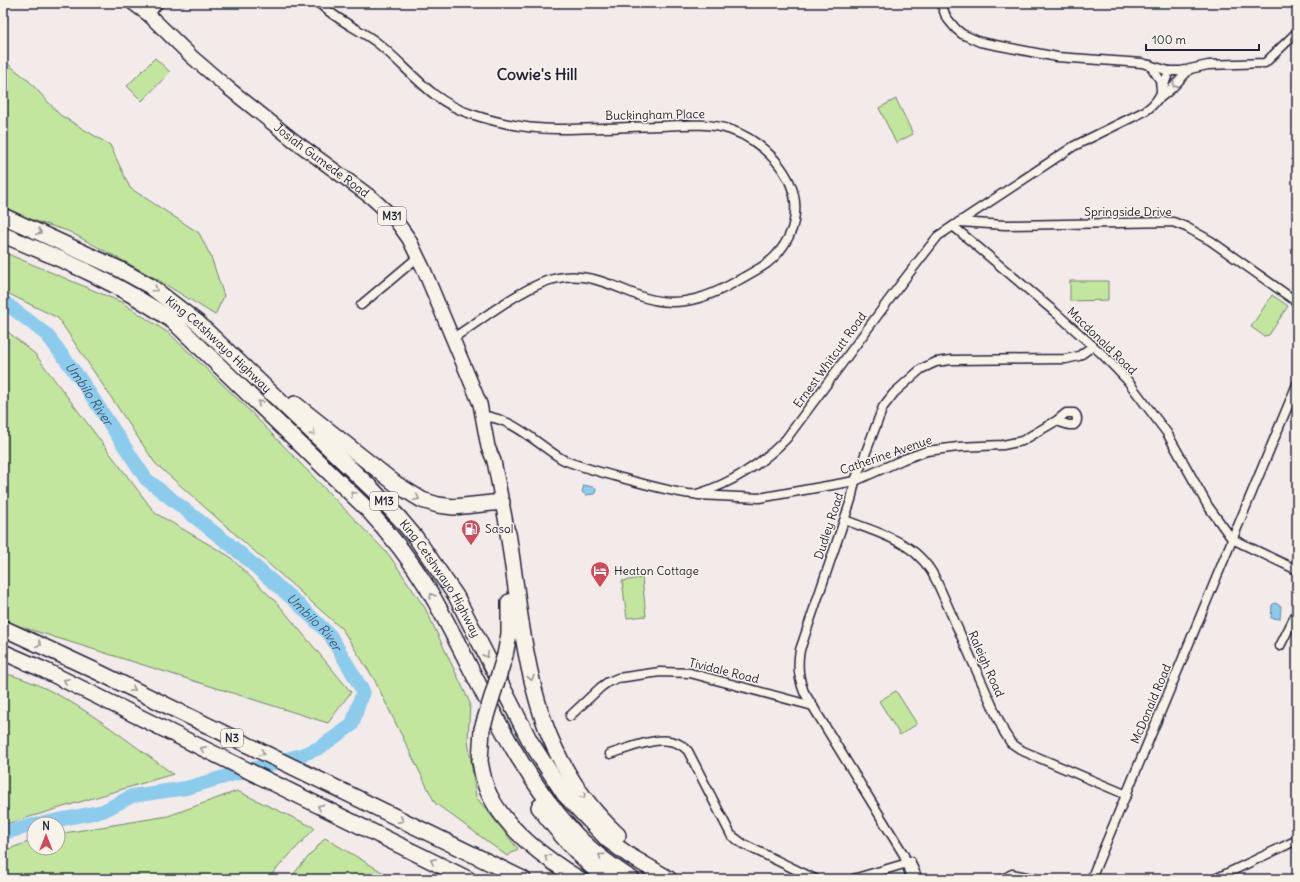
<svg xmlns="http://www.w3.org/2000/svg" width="1300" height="882" font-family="Delius,sans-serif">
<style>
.green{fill:#c3e69f;stroke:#72846d}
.water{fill:#8bccec;stroke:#6188a5}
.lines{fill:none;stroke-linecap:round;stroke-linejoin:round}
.river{stroke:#8bccec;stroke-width:14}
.street-casing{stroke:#22223b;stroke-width:11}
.primary-casing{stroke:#22223b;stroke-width:16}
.highway-casing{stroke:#22223b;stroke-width:18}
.street{stroke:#f7f3e8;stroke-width:8}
.primary{stroke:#f7f3e8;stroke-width:13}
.highway{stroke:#f7f3e8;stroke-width:15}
.highway-bridge-casing{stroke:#22223b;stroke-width:18;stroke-linecap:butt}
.highway-bridge{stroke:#f7f3e8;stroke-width:15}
.oneway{stroke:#97959a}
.labels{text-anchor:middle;stroke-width:3;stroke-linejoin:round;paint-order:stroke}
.shield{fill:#f7f3e8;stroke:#62616f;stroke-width:1}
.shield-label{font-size:11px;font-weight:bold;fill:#22223b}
.street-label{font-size:12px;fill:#22223b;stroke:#f7f3e8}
.poi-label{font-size:12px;fill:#22223b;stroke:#f7f3e8;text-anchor:start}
.water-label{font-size:13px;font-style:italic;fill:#425570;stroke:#f7f3e8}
.district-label{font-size:16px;font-weight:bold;fill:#22223b;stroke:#f7f3e8}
</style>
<rect width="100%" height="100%" fill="#f3eaea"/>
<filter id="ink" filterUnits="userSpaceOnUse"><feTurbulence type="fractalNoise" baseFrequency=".025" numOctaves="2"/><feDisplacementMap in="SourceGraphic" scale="8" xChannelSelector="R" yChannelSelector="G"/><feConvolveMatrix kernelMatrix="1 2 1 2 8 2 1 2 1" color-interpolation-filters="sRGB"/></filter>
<g filter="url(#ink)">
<g class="green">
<path d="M155,58l15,14 -28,29 -15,-15z"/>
<path d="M3,60l25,20 32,35 50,30 20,43 69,45 12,24 13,39 -9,19 -60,-37 -87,-47 -65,-20z"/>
<path d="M896,99l17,35 -17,9 -17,-35z"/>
<path d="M3,252l118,50 49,32 73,70 146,151 36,53 45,95 -2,37 8,57 42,52 -11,7 -72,-53 -61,-124 -32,-50 -187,-166 -97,-145 -55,-27z"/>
<path d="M1070,281h38v19l-38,1z"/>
<path d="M1272,295l16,11 -19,29 -5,1 -13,-9z"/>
<path d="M3,328l32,26 120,159 74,43 49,48 73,88 -23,31 -325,-102z"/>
<path d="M642,578l4,38 -19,2 -5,-37z"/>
<path d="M3,673c60,14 120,65 170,101l-170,51z"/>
<path d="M896,691l21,33 -17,11 -21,-34z"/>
<path d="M237,791l78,37 -48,51h-264v-28l31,-11v8h24v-14l110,-18z"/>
<path d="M325,838l69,41h-105z"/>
</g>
<g class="water">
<path d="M584,485l12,3 -1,6 -9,1 -4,-3z"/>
<path d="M1275,603l6,3 -1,13 -9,-1 1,-13z"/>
</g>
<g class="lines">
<g class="river">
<path id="s1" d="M3,301l44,34 34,45 65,99 87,68 62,54 35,34 33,56 -11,34 -33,23 -18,7 -115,33 -54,8 -29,15 -64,13"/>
<path d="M3,833l31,-8"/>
</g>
<g class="street-casing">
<g id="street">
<path d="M319,3c16,16 38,25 56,38 34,26 53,59 96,73 27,9 57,15 86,15 34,0 68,-2 102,-3 24,-1 49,-4 72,4 18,6 32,17 44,30 13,15 22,33 20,53 -1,22 -16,44 -35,55 -40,23 -75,46 -123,27 -26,-10 -50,-23 -79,-17 -33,6 -76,42 -105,60"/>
<path d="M149,15l10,-12"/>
<path d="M1150,65l10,15 1,10"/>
<path d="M1169,71h12l27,-6 57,-2 32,-31"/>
<path d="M1160,98l11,-9 18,-19"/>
<path d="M959,222l46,3 168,-3 13,5 25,14 86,61"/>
<path d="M953,226l103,87 46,41 25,26 40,53 41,73 24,33 65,31"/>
<path d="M361,305l57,-48"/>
<path d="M483,416c30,2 54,28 79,43 13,7 123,38 135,35 33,-10 65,-30 89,-55l114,-154 38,-49 136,-90 71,-35c16,-10 18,-24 24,-40l-27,-8 -85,-6 -77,-15 -18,-8 -6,-5 -10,-12 -5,-14"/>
<path d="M698,495l61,3 96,-17 49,-22 23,-8 31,-4 45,-2 19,-4 34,-20 10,-8h8c4,3 4,9 0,12h-5l-13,-4"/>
<path d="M845,520c38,15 74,22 92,62l67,150 7,11 12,8 104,44"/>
<path d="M1280,646l17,-34"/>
<path d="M570,716l31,-29 7,-5 10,-4 42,-6 30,1 123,33"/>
<path d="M610,754c24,-7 59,-25 78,-3l43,84 12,9 72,35"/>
<path d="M910,861l8,18"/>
<path d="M853,879l58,-17"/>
<path d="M911,879l-7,-24 -100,-163c-6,-15 -7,-27 -4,-42l51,-150 4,-19 28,-74 11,-14 27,-24 15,-7 15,-2 115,-1 13,-3 14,-10"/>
<path d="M1003,879l9,-5 24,5"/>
<path d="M1091,879l206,-495"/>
<path d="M1215,879l82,-39"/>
</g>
</g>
<g class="primary-casing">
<g id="primary">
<path id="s2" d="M133,3l16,12 43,42 35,30 65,52 80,59 22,20 15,21 15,31 56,134 8,43 6,14 14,72"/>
</g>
</g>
<g class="highway-casing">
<g id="highway">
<path id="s3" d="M3,216l116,53 31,17 48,37 174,166 28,30 16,19 40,58 74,145 34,53 44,46 22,16 39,23"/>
<path d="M3,235c59,24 120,50 171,87l194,188c22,24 42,49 59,77 48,81 80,172 144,242 17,20 39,36 61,50"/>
<path d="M295,404l101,80 26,16 16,5 16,2 48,-5"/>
<path d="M508,533c18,113 19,218 110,302"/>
<path d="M3,628l95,44 425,207"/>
<path d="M3,652l41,18 424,209"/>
<path d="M505,655l4,-21v-32"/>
<path d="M480,761c2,12 4,24 10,35 18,35 56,63 89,83"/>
<path d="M539,807c20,27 41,51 67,72"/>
</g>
</g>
<use href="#street" class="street"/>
<use href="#primary" class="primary"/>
<use href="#highway" class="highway"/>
<g class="highway-bridge-casing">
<path id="highway-bridge" d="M480,761l2,-32 23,-74"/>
</g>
<use href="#highway-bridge" class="highway-bridge"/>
</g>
<defs><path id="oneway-chevron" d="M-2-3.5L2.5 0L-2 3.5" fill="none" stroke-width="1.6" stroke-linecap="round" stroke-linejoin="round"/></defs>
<g class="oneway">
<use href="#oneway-chevron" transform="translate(1175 85) rotate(133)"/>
<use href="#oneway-chevron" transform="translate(39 232) rotate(25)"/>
<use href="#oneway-chevron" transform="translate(155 289) rotate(35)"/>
<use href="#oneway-chevron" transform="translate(260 403) rotate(-136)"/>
<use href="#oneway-chevron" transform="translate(313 433) rotate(43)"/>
<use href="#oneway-chevron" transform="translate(353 494) rotate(-135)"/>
<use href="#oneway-chevron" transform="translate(417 498) rotate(26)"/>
<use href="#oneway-chevron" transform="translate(432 596) rotate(-120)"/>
<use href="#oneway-chevron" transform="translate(39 644) rotate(25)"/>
<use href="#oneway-chevron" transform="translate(486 655) rotate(63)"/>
<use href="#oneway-chevron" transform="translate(531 678) rotate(79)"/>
<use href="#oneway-chevron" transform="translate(66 681) rotate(-153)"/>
<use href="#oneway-chevron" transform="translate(133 689) rotate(26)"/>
<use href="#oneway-chevron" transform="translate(203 749) rotate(-154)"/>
<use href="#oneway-chevron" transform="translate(262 753) rotate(26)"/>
<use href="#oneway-chevron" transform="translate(583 796) rotate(54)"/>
<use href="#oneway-chevron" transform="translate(320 807) rotate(-154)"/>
<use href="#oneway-chevron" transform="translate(401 820) rotate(25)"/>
<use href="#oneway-chevron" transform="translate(601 856) rotate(-143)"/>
<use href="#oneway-chevron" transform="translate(547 857) rotate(-144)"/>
<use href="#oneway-chevron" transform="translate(433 861) rotate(-153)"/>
</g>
</g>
<defs>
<g id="fuel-pin" transform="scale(1)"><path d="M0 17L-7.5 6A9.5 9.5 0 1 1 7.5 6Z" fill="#d1495b" stroke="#f7f3e8"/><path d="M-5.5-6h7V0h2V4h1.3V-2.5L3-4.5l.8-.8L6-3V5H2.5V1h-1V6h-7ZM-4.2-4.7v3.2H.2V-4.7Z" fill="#fff"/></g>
<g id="hotel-pin" transform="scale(1)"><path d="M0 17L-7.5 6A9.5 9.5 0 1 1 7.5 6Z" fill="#d1495b" stroke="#f7f3e8"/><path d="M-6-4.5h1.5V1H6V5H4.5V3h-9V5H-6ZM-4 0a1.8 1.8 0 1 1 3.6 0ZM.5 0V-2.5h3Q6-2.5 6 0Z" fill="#fff"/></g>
</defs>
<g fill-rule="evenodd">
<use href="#fuel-pin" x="471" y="529"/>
<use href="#hotel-pin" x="600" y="571"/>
</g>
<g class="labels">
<g class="shield">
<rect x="378" y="207" width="28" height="18" rx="3"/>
<rect x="370" y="492" width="28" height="18" rx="3"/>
<rect x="221" y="729" width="22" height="18" rx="3"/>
</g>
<g class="shield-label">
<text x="392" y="220">M31</text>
<text x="384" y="505">M13</text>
<text x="232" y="742">N3</text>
</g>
<g class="street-label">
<text transform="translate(655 115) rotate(-1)" y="4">Buckingham Place</text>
<text dy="4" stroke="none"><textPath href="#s2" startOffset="246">Josiah Gumede Road</textPath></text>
<text x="1128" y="216">Springside Drive</text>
<text transform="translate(1102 341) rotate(44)" y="4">Macdonald Road</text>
<text dy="4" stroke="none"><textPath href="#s3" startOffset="253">King Cetshwayo Highway</textPath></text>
<text transform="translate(830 360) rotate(-54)" y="4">Ernest Whitcutt Road</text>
<text transform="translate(886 455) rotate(-19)" y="4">Catherine Avenue</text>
<text transform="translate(829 526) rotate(-72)" y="4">Dudley Road</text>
<text dy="4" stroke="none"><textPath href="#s3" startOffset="577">King Cetshwayo Highway</textPath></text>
<text transform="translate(986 664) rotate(66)" y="4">Raleigh Road</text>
<text transform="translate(724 671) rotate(14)" y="4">Tividale Road</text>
<text transform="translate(1151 704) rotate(-67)" y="4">McDonald Road</text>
</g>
<g class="poi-label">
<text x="485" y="533">Sasol</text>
<text x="614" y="575">Heaton Cottage</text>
</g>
<g class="water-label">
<text dy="5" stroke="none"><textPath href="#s1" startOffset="128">Umbilo River</textPath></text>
<text dy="5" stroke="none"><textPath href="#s1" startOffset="452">Umbilo River</textPath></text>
</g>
<g class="district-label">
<text x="537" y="80">Cowie's Hill</text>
</g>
</g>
<rect width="1300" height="882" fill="none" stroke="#f7f3e8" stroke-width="16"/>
<rect x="8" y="8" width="1284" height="866" fill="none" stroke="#22223b" stroke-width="1.5" filter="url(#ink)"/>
<g transform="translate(46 836)"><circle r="19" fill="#f7f3e8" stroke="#a29fa3"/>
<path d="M0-3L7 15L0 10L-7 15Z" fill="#d1495b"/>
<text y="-6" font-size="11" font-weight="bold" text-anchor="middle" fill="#22223b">N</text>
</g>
<path d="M1146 44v6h113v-6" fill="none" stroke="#22223b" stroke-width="2"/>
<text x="1152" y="44" font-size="12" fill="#22223b" stroke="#f7f3e8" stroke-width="3" paint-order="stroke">100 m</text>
</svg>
